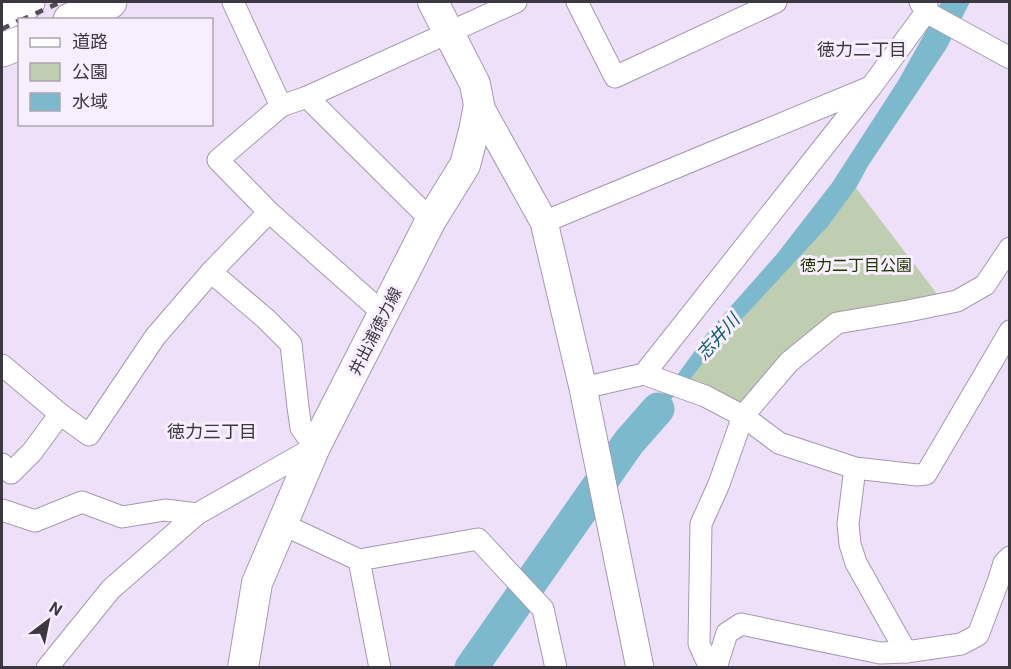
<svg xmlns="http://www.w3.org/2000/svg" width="1011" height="669" font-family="Roboto,'Noto Sans JP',sans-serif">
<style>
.green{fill:#bfcdb0}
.water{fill:#7db9cd}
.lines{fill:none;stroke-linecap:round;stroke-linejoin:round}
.river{stroke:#7db9cd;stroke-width:33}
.minor-casing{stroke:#a598af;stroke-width:23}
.tertiary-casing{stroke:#a598af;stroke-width:29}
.secondary-casing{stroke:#a598af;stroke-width:32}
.trunk-casing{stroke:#a598af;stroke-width:35}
.minor{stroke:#fff;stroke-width:21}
.tertiary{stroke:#fff;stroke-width:27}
.secondary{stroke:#fff;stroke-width:30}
.trunk{stroke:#fff;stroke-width:33}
.rail{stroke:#544d58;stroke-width:4.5;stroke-dasharray:8 8;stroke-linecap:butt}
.labels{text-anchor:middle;stroke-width:6;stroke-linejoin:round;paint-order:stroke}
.park-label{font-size:16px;fill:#213501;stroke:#f8effe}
.street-label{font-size:16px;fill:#3d3741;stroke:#f8effe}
.neighbourhood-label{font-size:18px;fill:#3d3741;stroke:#f8effe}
.water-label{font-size:18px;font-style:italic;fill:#0a5c72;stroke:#f8effe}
</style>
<rect width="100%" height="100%" fill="#eee0f8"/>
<path class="green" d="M856,188l85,111 -98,16 -102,94 -53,-27 28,-35 111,-121z"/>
<path class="water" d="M941,2h29l-24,47 -78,117 -12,22 -28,38 -112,121 -28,35 -59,60 80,-111 68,-77 55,-71 66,-102 32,-57z"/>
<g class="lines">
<path class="river" d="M471,668l158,-226 29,-33"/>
<g class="minor-casing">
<g id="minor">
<path d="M233,2l48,104"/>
<path d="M577,2l38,75 161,-75"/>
<path d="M920,2l6,10 84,46"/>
<path d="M307,97l124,123"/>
<path d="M544,222l324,-134"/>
<path d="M384,314l-115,-102 -51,-52 63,-54 26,-9 209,-95"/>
<path d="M2,366v-1l58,49 29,21 66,-98 56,-65 58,-60"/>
<path d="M644,374l227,-287 55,-75 1,-10"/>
<path d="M583,388l61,-14 61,22 38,20 36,27 76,25 62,7 9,-1 84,-143"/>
<path d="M2,464l9,9 21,-21 28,-38"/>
<path d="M855,468l-7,56 2,20 6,19 50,89"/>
<path d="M2,510l33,11 47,-19 40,15 43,-7 32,4"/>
<path d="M282,524l77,36 21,108"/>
<path d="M359,560l119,-21 65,70 13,59"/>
<path d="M47,668l64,-79 86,-75 118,-67 -14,-19 -3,-21 -7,-63 -25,-25 -55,-47"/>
<path d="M710,668l-11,-24 2,-120 18,-40 24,-68 46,-54 48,-39 71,-12 49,-10 28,-16 25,-37"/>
<path d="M716,668l11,-35 14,-9 139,29 26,-1 55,-8 17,-9 20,-53 6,-19 6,-6"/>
</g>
</g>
<g class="tertiary-casing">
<path id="tertiary" d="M479,105l65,117 39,166 57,280"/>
</g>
<g class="secondary-casing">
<path id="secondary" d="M243,668l14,-85 58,-136 116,-227 34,-55 9,-34 5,-26 -4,-21 -42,-82"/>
</g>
<g class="trunk-casing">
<g id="trunk">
<path d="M2,14l26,-12"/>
<path d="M70,20l40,-18"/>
<path d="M2,50l18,-7"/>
</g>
</g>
<use href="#minor" class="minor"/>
<use href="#tertiary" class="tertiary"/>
<use href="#secondary" class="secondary"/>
<use href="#trunk" class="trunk"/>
<g class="rail">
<path d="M21,20l40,-18"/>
<path d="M2,29l18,-9"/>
</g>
</g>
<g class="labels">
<g class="park-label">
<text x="856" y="271">徳力二丁目公園</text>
</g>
<g class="street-label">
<text transform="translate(375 331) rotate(-63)" y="6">井出浦徳力線</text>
</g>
<g class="neighbourhood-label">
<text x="862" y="56">徳力二丁目</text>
<text x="212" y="438">徳力三丁目</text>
</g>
<g class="water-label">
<text transform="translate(718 337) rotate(-48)" y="6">志井川</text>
</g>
</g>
<rect width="1011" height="669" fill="none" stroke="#3d3741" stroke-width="6"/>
<rect x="18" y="18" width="195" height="108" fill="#f8effe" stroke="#ada5b2" stroke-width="1.5"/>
<rect x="30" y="38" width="30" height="9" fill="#ffffff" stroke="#ada5b2" stroke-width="1.5"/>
<text x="72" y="48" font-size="18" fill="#3d3741">道路</text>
<rect x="30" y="63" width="30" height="18" fill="#bfcdb0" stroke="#ada5b2" stroke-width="1.5"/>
<text x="72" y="78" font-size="18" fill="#3d3741">公園</text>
<rect x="30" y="93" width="30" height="18" fill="#7db9cd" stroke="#ada5b2" stroke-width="1.5"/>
<text x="72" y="108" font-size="18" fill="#3d3741">水域</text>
<g transform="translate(48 621) rotate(32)" stroke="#f8effe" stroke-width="4.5" paint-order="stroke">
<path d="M0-4.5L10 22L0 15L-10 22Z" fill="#3d3741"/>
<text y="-9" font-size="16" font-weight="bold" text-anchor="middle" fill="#3d3741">N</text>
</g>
</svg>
